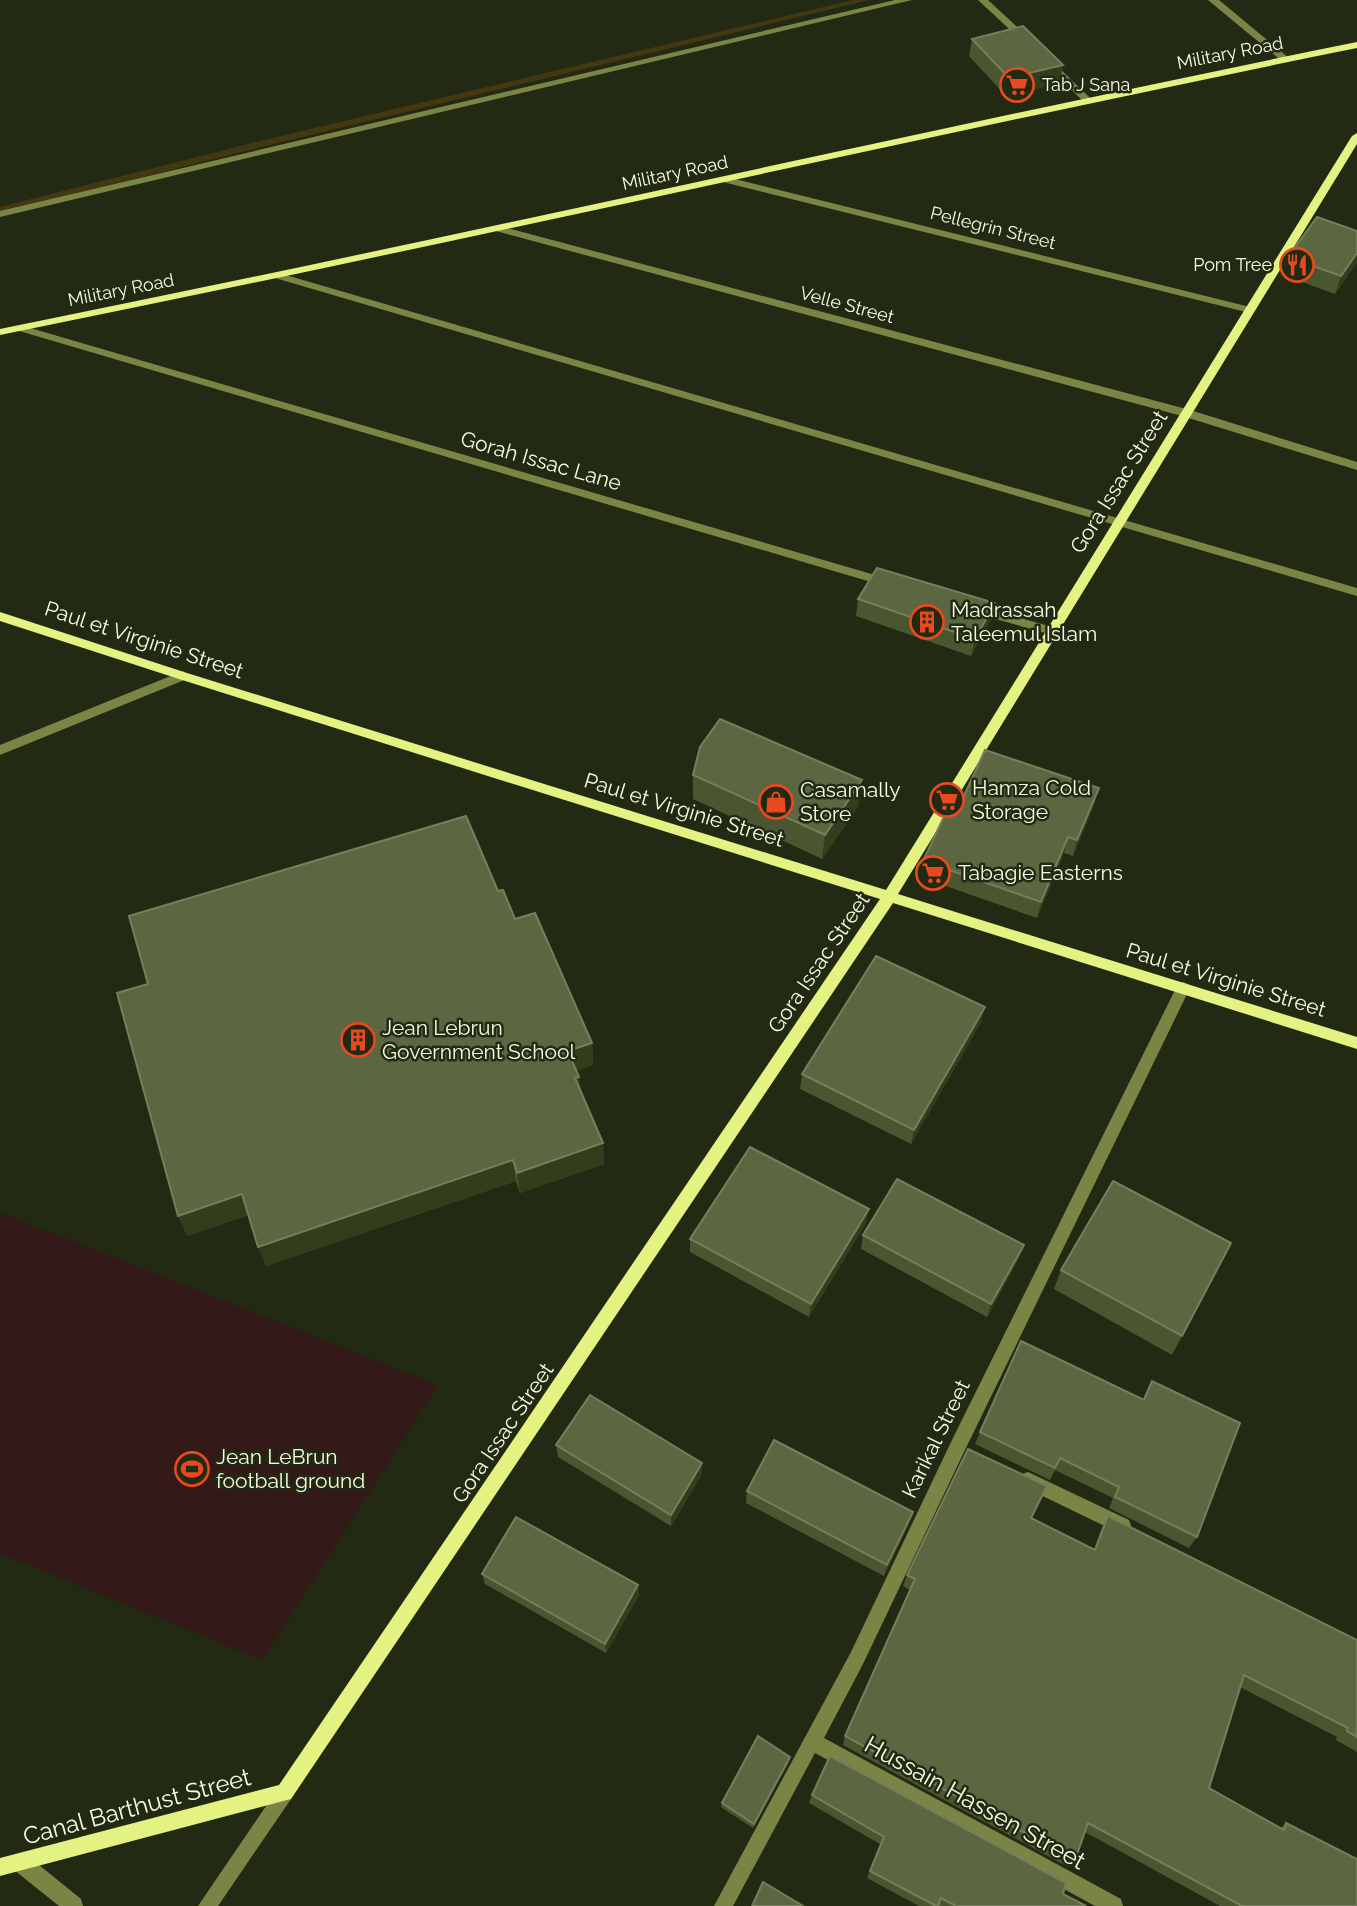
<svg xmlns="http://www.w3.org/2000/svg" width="1357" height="1906" font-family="Raleway,sans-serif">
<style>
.green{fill:#331917}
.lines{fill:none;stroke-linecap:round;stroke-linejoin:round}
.stream{fill:#453811;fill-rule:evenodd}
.lane{fill:#7a8444;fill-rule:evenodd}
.street{fill:#7a8444;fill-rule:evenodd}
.secondary{fill:#e3f280;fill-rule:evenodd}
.wall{fill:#4a562f}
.shaded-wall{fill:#333d1c}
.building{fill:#5c6742;stroke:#747f5b;stroke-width:2}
.labels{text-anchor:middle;stroke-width:5;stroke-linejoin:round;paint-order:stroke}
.far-street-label{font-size:18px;fill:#f6fce0;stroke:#232a14}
.far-poi-label{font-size:18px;fill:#f6fce0;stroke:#232a14;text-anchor:start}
.street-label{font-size:21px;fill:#f6fce0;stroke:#232a14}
.poi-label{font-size:21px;fill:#f6fce0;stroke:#232a14;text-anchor:start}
.near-street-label{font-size:24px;fill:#f6fce0;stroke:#232a14}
</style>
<rect width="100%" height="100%" fill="#232a14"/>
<path class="green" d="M0,1213l438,172 -176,275 -262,-107z"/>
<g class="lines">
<path class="stream" d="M853,0h16l-608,147 -261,66v-6l260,-66z"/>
<g class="lane">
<path d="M895,0h17l-912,217v-6z"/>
<path d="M978,0h10l41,38v4h-6z"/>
<path d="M1208,0h11l70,58v4h-6z"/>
<path d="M1045,60h6l39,38v4h-6l-39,-38z"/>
</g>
<g class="street">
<path d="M727,177l523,130 5,3 -5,3 -527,-131v-4z"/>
<path d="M500,226l690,184 167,52v8l-175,-54 -686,-185v-4z"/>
<path d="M279,273l1078,315v8l-1082,-318v-4z"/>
<path d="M20,325l872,255 2,3 -6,4 -872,-257 -1,-2z"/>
<path d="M975,605l81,23 2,3 -6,4 -81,-23 -2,-3z"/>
<path d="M183,671l6,5 -2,3 -187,76v-10z"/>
<path d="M1183,982l5,2 2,4 -226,464 -101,212 -39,74 297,161 2,7h-28l-280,-153 -82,153h-19l137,-254 101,-212 224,-452 2,-4z"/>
<path d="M1028,1472l101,48 2,6 -2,6 -6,2 -6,-2 -95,-46 -2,-6 2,-6z"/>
<path d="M285,1784l6,3 3,6 -3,6 -73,107h-20l81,-119z"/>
<path d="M21,1854l7,2 53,43 2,7h-24l-45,-36 -2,-7 2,-7z"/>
</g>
<g class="secondary">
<path d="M1357,42v6c-453,92 -904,196 -1357,287v-6c453,-91 904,-195 1357,-287z"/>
<path d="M1357,133v11l-459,750 459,143v12l-464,-146 -602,896 -291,77v-18l279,-73 601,-886 -701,-220 -179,-58v-9l187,61 699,217 466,-754z"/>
</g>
</g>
<g class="wall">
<path d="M972,39l88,44 -54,13 -37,-40z"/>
<path d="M1357,231v31l-22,32 -52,-19 5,-18z"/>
<path d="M858,599l137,4 -4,17 -20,36 -115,-40z"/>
<path d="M693,775l166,30 -37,54 -129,-60z"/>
<path d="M1094,805l-21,51 -9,-3 -27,65 -117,-41 3,-16 34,-50z"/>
<path d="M498,891l94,152 1,22 -16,5 4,22 22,51 1,21 -84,29 -4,-12 -250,85 -18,-51 -61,21z"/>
<path d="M981,1022l-70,122 -111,-55 2,-15z"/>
<path d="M866,1223l-57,94 -119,-65v-13z"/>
<path d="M863,1235l156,23 -32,59 -126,-68z"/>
<path d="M1061,1270l121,66 -10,19 -118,-66z"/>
<path d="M1152,1381l45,156 -8,11 -80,-40 4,-10 -58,-28 -5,10 -75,-36 5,-12 163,-33z"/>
<path d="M556,1445l146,18v11l-31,52 -113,-69z"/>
<path d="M747,1491l162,32 -25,53 -138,-73z"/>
<path d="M1108,1516l249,124v112l-21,-12 1,-3 -97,-50 -31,101 71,40 6,-5 71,83h-137l-135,-74 -10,28 -7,7 -225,-122 2,-9 65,-146 -7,-4 4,-11 124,-57 63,31 8,-22z"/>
<path d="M482,1574l156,11 1,10 -33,58 -121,-69z"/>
<path d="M789,1762l-36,66 -32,-21 1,-4z"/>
<path d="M812,1795l251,99 23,12h-167l-52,-28 13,-34 -71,-41z"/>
</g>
<g class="shaded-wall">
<path d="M1063,65l-3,18 -54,13 3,-18z"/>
<path d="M1357,253v9l-22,32 6,-18z"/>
<path d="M995,603l-4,17 -20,36 4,-17z"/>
<path d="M862,780l-3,25 -37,54 3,-24z"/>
<path d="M1099,788l-5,17 -21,51 4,-16z"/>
<path d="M1068,837l-4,16 -27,65 4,-16z"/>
<path d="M985,1007l-4,15 -70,122 3,-14z"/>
<path d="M592,1043l1,22 -23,8 -2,-22z"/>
<path d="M579,1077l2,21 -6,-20z"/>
<path d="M603,1143l1,21 -84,29 -3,-20z"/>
<path d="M513,1160l3,21 -250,85 -8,-19z"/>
<path d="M242,1194l8,20 -63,22 -9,-20z"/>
<path d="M869,1209l-3,14 -57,94 2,-13z"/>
<path d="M1024,1245l-5,13 -32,59 4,-13z"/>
<path d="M702,1463v11l-31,52v-11z"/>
<path d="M913,1512l-4,11 -25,53 3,-11z"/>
<path d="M638,1585l1,10 -33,58 -1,-9z"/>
<path d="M790,1757l-1,5 -36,66 1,-4z"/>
</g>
<g class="building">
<path d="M1023,26l40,39 -54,13 -37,-39z"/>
<path d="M1317,217l40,14v22l-16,23 -53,-19z"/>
<path d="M877,568l118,35 -20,36 -117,-40z"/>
<path d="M720,719l142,61 -37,55 -132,-60 7,-28z"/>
<path d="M985,750l114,38 -22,52 -9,-3 -27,65 -118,-41 25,-53 9,3z"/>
<path d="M466,816l32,75 5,-1 12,29 20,-6 57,130 -24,8 11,26 -4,1 28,65 -86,30 -4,-13 -255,87 -16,-53 -64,22 -61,-223 31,-9 -19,-68z"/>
<path d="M876,956l109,51 -71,123 -112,-56z"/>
<path d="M750,1147l119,62 -58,95 -121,-65z"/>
<path d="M897,1179l127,66 -33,59 -128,-69z"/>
<path d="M1113,1181l118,62 -49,93 -121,-66z"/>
<path d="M1021,1341l123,59 8,-19 88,42 -43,114 -82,-40 4,-10 -59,-29 -5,10 -75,-36z"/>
<path d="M590,1395l112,68 -31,52 -115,-70z"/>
<path d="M774,1440l139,72 -26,53 -140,-74z"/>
<path d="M968,1449l79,37 -16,32 64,32 13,-34 249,124v97l-10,-6 1,-3 -104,-53 -35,113 75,42 2,-7 71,36v47h-115l-154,-83 -13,37 -230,-124 70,-157 -8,-4z"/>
<path d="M516,1517l122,68 -33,59 -123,-70z"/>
<path d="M758,1736l32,21 -36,67 -32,-21z"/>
<path d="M830,1756l236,127 -3,11 23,12h-130l-15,-8 -3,8h-2l-66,-35 14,-34 -72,-42z"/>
<path d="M763,1882l40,24h-51z"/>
</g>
<defs>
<g id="supermarket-ring" transform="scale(1.75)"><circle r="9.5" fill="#232a14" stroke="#e8491f" stroke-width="1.5"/><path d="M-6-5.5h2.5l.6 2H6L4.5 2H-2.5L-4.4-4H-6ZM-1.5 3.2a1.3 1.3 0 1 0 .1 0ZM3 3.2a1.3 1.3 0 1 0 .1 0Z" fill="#e8491f"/></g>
<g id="restaurant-ring" transform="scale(1.75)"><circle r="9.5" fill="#232a14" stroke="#e8491f" stroke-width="1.5"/><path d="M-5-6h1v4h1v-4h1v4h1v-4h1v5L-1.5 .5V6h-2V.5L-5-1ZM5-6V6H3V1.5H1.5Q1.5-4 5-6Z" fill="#e8491f"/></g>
<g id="building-ring" transform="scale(1.75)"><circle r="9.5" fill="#232a14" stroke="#e8491f" stroke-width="1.5"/><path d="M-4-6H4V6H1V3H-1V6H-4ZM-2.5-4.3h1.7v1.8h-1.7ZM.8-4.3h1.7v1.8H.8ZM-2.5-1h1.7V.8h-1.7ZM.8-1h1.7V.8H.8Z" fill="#e8491f"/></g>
<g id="shop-ring" transform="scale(1.75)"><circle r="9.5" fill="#232a14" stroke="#e8491f" stroke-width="1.5"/><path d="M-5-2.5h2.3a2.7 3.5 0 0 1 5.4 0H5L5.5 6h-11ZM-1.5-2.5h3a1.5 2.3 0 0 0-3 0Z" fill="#e8491f"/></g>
<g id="stadium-ring" transform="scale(1.75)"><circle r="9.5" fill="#232a14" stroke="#e8491f" stroke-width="1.5"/><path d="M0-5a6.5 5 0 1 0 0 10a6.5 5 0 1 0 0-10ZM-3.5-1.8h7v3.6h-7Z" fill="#e8491f"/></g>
</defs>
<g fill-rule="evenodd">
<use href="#supermarket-ring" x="1017" y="85"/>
<use href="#restaurant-ring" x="1297" y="265"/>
<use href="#building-ring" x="927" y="622"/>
<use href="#supermarket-ring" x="947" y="800"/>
<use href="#shop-ring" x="776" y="802"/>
<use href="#supermarket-ring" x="933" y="873"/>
<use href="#building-ring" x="358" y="1040"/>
<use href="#stadium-ring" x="192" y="1469"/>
</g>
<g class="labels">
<g class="far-street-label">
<text transform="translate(1230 53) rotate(-11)" y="6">Military Road</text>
<text transform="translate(675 173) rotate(-12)" y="6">Military Road</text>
<text transform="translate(993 228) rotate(14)" y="6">Pellegrin Street</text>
<text transform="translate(121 290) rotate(-11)" y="6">Military Road</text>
<text transform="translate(847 305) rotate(15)" y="6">Velle Street</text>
</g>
<g class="far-poi-label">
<text x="1042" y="91">Tab J Sana</text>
<text x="1272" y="271" text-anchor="end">Pom Tree</text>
</g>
<g class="street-label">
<text transform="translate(541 461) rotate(16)" y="7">Gorah Issac Lane</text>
<text transform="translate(1119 482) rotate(-58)" y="7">Gora Issac Street</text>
<text transform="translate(144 640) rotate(18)" y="7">Paul et Virginie Street</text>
<text transform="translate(684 810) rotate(17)" y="7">Paul et Virginie Street</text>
<text transform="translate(819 963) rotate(-56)" y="7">Gora Issac Street</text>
<text transform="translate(1226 980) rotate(17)" y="7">Paul et Virginie Street</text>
<text transform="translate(503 1433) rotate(-56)" y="7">Gora Issac Street</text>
<text transform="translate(936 1439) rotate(-64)" y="7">Karikal Street</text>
</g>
<g class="poi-label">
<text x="951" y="617">Madrassah<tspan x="951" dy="24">Taleemul Islam</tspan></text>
<text x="972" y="795">Hamza Cold<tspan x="972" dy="24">Storage</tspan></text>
<text x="800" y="797">Casamally<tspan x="800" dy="24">Store</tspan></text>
<text x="958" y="880">Tabagie Easterns</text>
<text x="382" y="1035">Jean Lebrun<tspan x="382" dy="24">Government School</tspan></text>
<text x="216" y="1464">Jean LeBrun<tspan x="216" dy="24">football ground</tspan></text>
</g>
<g class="near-street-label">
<text transform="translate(975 1803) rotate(29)" y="8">Hussain Hassen Street</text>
<text transform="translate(137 1807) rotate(-15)" y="8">Canal Barthust Street</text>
</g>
</g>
</svg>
